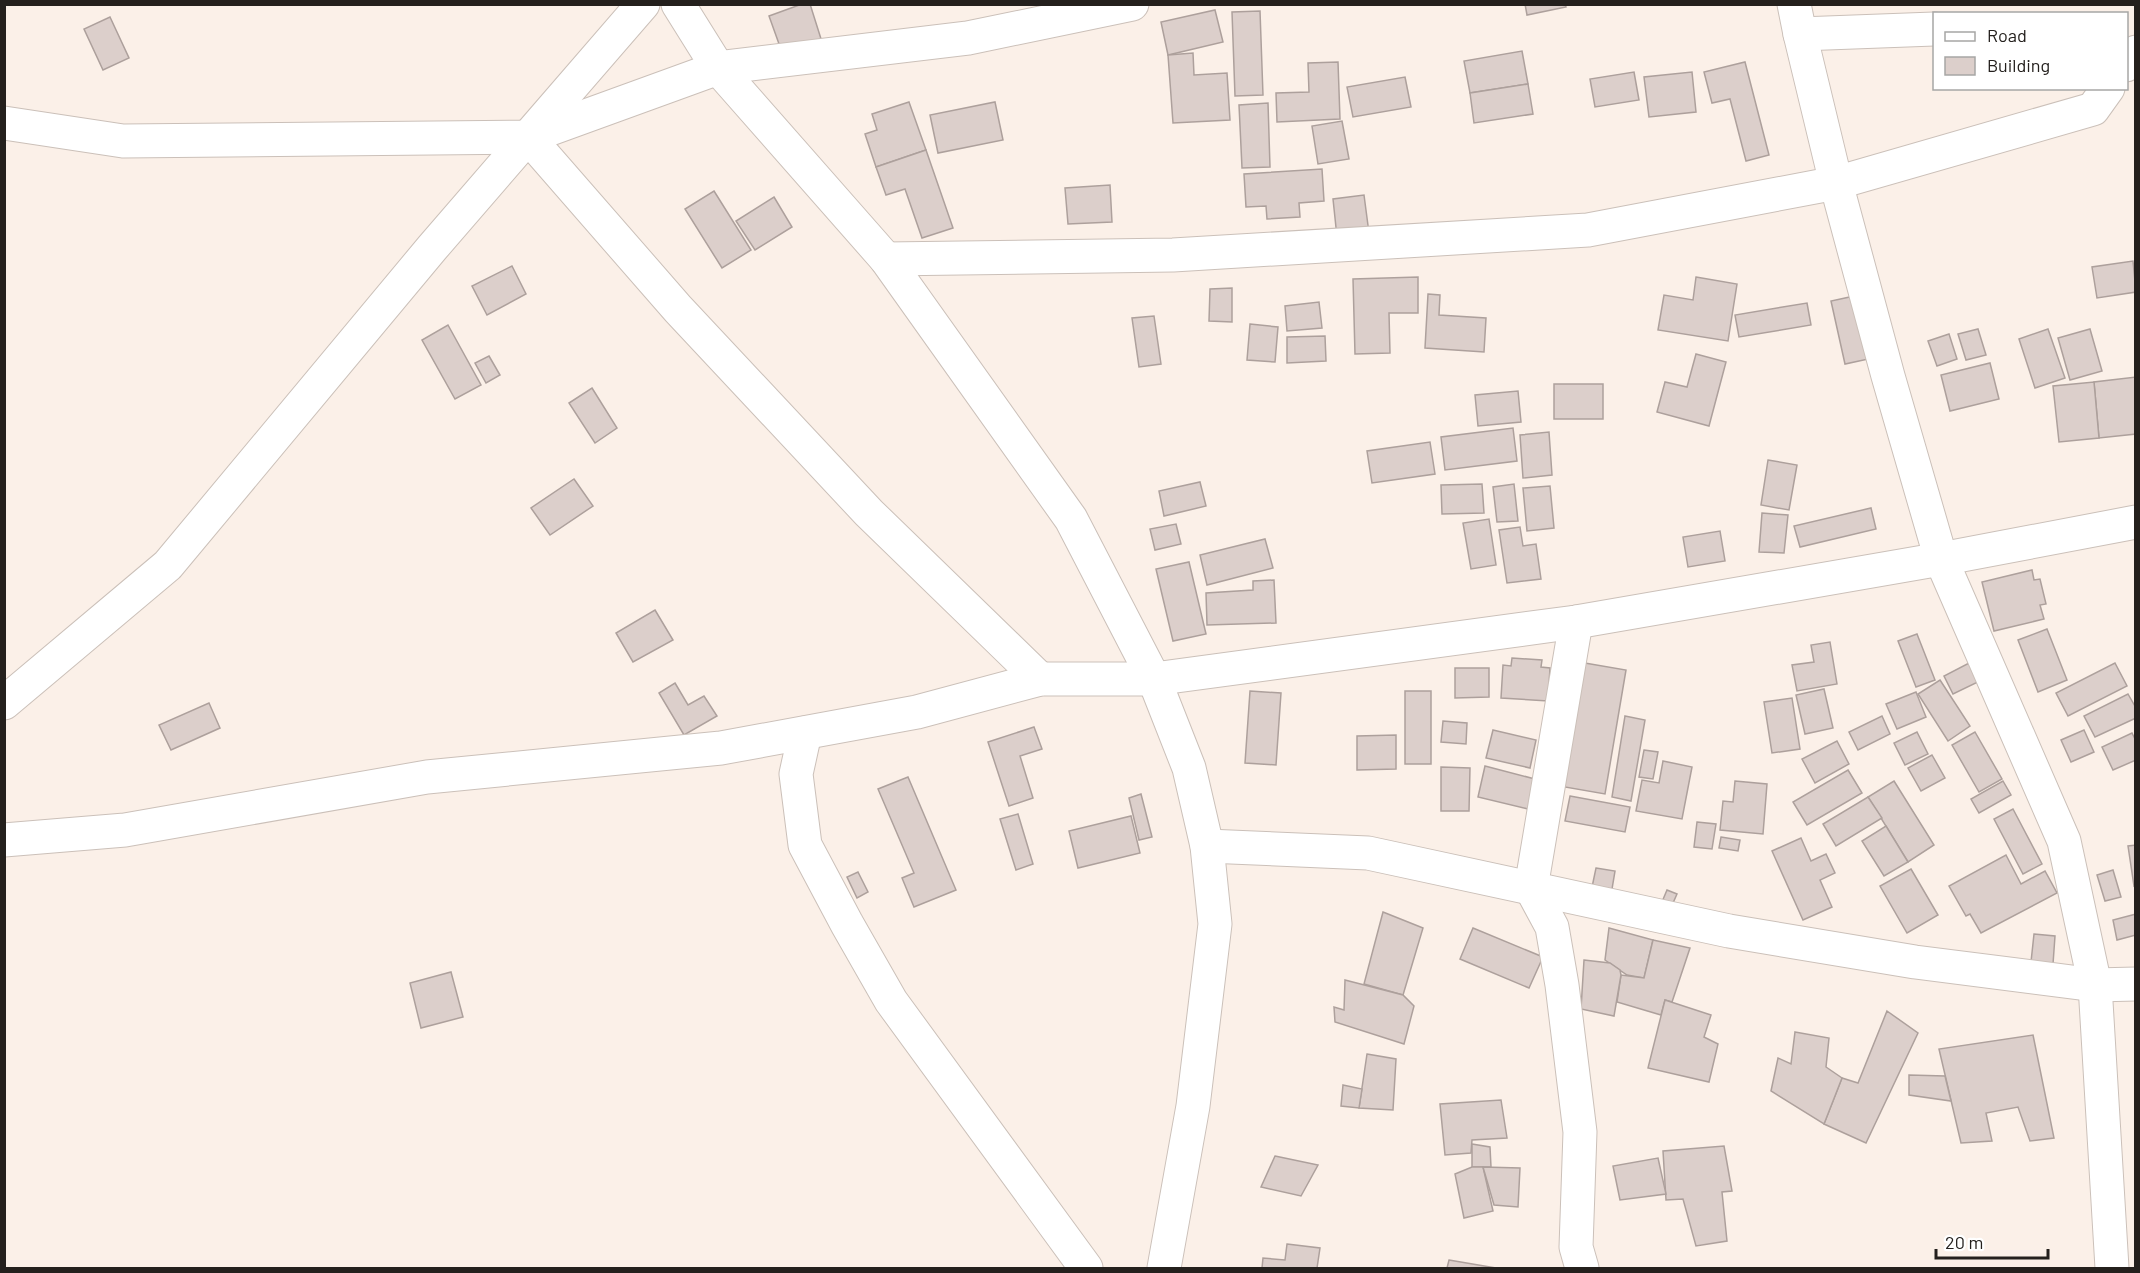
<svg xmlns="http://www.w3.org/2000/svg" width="2140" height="1273" font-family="Barlow,sans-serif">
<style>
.building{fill:#dccfcb;stroke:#ada09c;stroke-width:1.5}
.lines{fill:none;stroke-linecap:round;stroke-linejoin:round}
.minor-casing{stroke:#cbc0b9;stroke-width:35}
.minor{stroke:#fff;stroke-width:33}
</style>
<rect width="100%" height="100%" fill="#fbf0e8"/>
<g class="building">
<path d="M802,4h8l12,38 -39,13 -14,-39z"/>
<path d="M1525,4h40l1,3 -39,8z"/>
<path d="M1215,10l8,32 -55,13 -7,-33z"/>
<path d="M1260,11l3,84 -28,1 -3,-84z"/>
<path d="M110,17l19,41 -26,12 -19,-41z"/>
<path d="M1522,51l6,33 -58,9 -6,-32z"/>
<path d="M1193,53l1,22 33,-2 3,47 -57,3 -5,-68z"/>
<path d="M1338,62l2,57 -63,3 -1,-29 33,-1 -1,-29z"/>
<path d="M1745,62l24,93 -23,6 -16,-62 -18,4 -8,-31z"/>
<path d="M1634,72l5,28 -44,7 -5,-28z"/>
<path d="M1692,72l4,40 -47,5 -5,-40z"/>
<path d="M1405,77l6,30 -58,10 -6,-30z"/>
<path d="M1528,84l5,30 -59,9 -4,-30z"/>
<path d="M909,102l17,48 -50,17 -11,-33 12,-4 -5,-16z"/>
<path d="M995,102l8,38 -65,13 -8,-38z"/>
<path d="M1268,103l2,64 -28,1 -3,-63z"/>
<path d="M1342,121l7,38 -31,5 -6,-38z"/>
<path d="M926,150l27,78 -31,10 -17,-49 -19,6 -10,-28z"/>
<path d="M1322,169l2,32 -25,2 1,14 -33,2 -1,-13 -20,1 -2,-33z"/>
<path d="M1110,185l2,37 -44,2 -3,-36z"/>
<path d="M714,191l37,59 -29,18 -37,-59z"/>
<path d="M1364,195l5,38 -32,4 -4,-38z"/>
<path d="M774,197l18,30 -37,23 -19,-29z"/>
<path d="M2133,261l3,31 -39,6 -5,-31z"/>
<path d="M512,266l14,28 -39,21 -15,-29z"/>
<path d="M1418,277v36h-29l1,40 -35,1 -2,-75z"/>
<path d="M1696,277l41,7 -9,57 -70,-11 6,-35 29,5z"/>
<path d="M1232,288v34l-23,-1 1,-32z"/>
<path d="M1428,294l12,1 -1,20 47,3 -2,34 -59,-4z"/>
<path d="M1859,295l14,63 -28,6 -14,-63z"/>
<path d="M1319,302l3,26 -35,3 -2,-25z"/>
<path d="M1807,303l4,22 -72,12 -4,-22z"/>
<path d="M1154,316l7,48 -22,3 -7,-49z"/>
<path d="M1250,324l28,3 -3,35 -28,-2z"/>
<path d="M448,325l33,60 -26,14 -33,-59z"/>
<path d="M1978,329l8,26 -20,5 -8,-26z"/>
<path d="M2048,329l17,49 -30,10 -16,-49z"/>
<path d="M2090,329l12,42 -32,9 -12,-42z"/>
<path d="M1949,334l8,25 -20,7 -9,-25z"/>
<path d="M1325,336l1,25 -39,2v-26z"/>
<path d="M1696,354l30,8 -17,64 -52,-14 8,-30 22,5z"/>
<path d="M489,356l11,19 -14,8 -11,-20z"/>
<path d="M1990,363l9,36 -49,12 -9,-36z"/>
<path d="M2136,377v57l-37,4 -5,-56z"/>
<path d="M2094,382l5,56 -40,4 -6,-56z"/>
<rect x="1554" y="384" width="49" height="35"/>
<path d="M592,388l25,40 -22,15 -26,-40z"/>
<path d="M1518,391l3,31 -43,4 -3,-31z"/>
<path d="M1513,428l4,33 -72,9 -4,-33z"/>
<path d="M1549,432l3,43 -29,3 -3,-43z"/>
<path d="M1430,442l5,32 -63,9 -5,-32z"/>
<path d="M1768,460l29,5 -8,45 -28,-5z"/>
<path d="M574,479l19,27 -43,29 -19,-27z"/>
<path d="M1200,482l6,24 -42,10 -5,-25z"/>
<path d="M1482,484l2,29 -42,1 -1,-29z"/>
<path d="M1514,484l4,37 -21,1 -4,-35z"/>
<path d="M1550,486l4,42 -27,3 -4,-43z"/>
<path d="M1871,508l5,21 -76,18 -6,-21z"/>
<path d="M1762,513l26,2 -4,38 -25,-1z"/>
<path d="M1489,519l7,46 -25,4 -8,-46z"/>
<path d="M1176,524l5,20 -26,6 -5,-21z"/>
<path d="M1520,527l3,19 13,-2 5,35 -34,4 -8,-53z"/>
<path d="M1720,531l5,30 -37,6 -5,-30z"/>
<path d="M1265,539l8,29 -66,17 -7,-30z"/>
<path d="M1189,562l17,72 -33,7 -17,-72z"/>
<path d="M2032,570l2,10 6,-1 6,25 -6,1 4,14 -50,12 -12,-49z"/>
<path d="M1274,580l2,43 -69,2 -1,-32 47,-3v-9z"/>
<path d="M655,610l18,30 -40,22 -17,-29z"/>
<path d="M2047,629l20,51 -29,12 -20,-52z"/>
<path d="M1917,634l18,46 -19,7 -18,-46z"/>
<path d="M1830,642l7,42 -40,7 -5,-26 22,-3 -3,-17z"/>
<path d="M1512,658l30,2 -1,7 9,1 -2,33 -47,-3 2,-33 8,1z"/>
<path d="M1579,662l47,8 -21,124 -46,-8z"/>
<path d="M1971,662l9,19 -27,13 -9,-18z"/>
<path d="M2115,663l12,23 -59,30 -12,-23z"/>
<path d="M1455,668h34v29l-34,1z"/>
<path d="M1940,680l30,46 -22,15 -30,-47z"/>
<path d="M675,683l13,22 16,-9 13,20 -33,19 -25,-42z"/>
<path d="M1824,689l9,39 -28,6 -9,-39z"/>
<path d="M1250,691l31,2 -5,72 -31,-2z"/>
<rect x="1405" y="691" width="26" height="73"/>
<path d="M1916,692l10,25 -29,12 -11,-25z"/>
<path d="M2128,694l8,14v10l-41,19 -11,-21z"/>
<path d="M1792,698l8,51 -28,4 -8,-51z"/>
<path d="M209,703l11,25 -49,22 -12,-25z"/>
<path d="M1625,716l20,4 -14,81 -19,-4z"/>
<path d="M1882,716l8,18 -32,16 -9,-18z"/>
<path d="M1443,721l24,2 -1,21 -25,-2z"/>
<path d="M1034,727l8,22 -22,7 13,42 -24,8 -21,-64z"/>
<path d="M1493,730l43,10 -6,28 -44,-10z"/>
<path d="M2084,730l10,22 -23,10 -10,-22z"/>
<path d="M1917,732l11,22 -23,11 -11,-22z"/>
<path d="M1975,732l27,47 -23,13 -27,-47z"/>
<path d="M2132,733l4,8v19l-23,10 -11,-23z"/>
<path d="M1396,735v34l-39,1v-34z"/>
<path d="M1837,741l12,23 -34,19 -13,-24z"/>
<path d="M1644,750l14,2 -5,27 -14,-2z"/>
<path d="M1932,755l13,23 -24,13 -13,-23z"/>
<path d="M1663,761l29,6 -10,52 -46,-8 6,-31 17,3z"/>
<path d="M1485,766l50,13 -7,30 -50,-12z"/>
<path d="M1441,767l29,1 -1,43h-28z"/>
<path d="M1848,770l14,23 -55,32 -14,-23z"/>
<path d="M908,777l48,113 -42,17 -12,-29 12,-5 -36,-84z"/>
<path d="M1735,781l32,3 -4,50 -43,-4 3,-29 10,1z"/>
<path d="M1894,781l40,64 -26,17 -40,-65z"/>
<path d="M2003,781l8,14 -32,18 -8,-14z"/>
<path d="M1141,794l11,43 -13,3 -10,-42z"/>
<path d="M1570,796l60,11 -5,25 -60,-11z"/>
<path d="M1868,797l14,21 -46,28 -13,-22z"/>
<path d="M2013,809l29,55 -19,10 -29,-55z"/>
<path d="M1018,814l15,50 -17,6 -16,-51z"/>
<path d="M1131,816l9,37 -62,15 -9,-37z"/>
<path d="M1697,822l19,2 -4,25 -18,-2z"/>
<path d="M1886,826l22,36 -24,14 -22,-35z"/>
<path d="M1721,837l19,3 -2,11 -19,-3z"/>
<path d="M1801,838l10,23 15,-7 9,19 -15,7 12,27 -29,13 -31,-69z"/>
<path d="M2136,845v40l-2,1 -6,-40z"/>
<path d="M2006,855l15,29 24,-13 12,22 -76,40 -11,-19 -4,2 -17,-30z"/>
<path d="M1596,868l19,3 -4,24 -20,-3z"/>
<path d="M1911,869l27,46 -31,18 -27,-47z"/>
<path d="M2113,870l8,27 -16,4 -8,-26z"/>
<path d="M858,872l10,20 -11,6 -10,-21z"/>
<path d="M1667,890l10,4 -8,18 -10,-3z"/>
<path d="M1383,912l40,16 -20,67 -39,-11z"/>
<path d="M2136,914v21l-19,5 -4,-20z"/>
<path d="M1473,928l70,29 -14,31 -69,-29z"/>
<path d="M1609,928l44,12 -9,38 -17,-3 -22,-15z"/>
<path d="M2034,934l21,2 -2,28 -22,-2z"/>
<path d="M1653,940l37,8 -18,54 -7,-2 -4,15 -44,-13 4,-27 23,3z"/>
<path d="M1584,960l26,3 10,7 1,5 -7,41 -33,-7z"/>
<path d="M451,972l12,45 -42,11 -11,-45z"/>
<path d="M1345,980l58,15 11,11 -10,38 -69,-22 -1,-15 10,3z"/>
<path d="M1665,1000l46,15 -7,22 14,7 -9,38 -61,-14z"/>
<path d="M1887,1011l31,22 -52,110 -42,-19 18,-46 16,5z"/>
<path d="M1795,1032l34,6 -3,29 16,11 -18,46 -53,-33 7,-33 13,6z"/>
<path d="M2033,1035l21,103 -24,3 -12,-34 -32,6 6,28 -31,2 -22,-94z"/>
<path d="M1367,1054l29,5 -3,51 -34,-2z"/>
<path d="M1909,1075l36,1 6,25 -42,-6z"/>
<path d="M1343,1085l19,4 -3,19 -18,-2z"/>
<path d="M1501,1100l6,38 -35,2 -1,13 -26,2 -5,-51z"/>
<path d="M1472,1144l18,3 1,20h-19z"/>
<path d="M1724,1146l8,45 -10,1 5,49 -31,5 -13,-47 -17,1 -3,-49z"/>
<path d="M1275,1156l43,9 -17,31 -40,-9z"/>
<path d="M1658,1158l8,36 -46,6 -7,-34z"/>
<path d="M1472,1167h11l10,44 -29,7 -9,-44z"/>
<path d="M1483,1167l37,1 -2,39 -24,-2z"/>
<path d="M1287,1244l33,4 -3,20h-55l1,-10 22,2z"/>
<path d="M1449,1260l47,8h-49z"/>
</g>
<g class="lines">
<g class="minor-casing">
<g id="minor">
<path d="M678,4l40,64 168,191 185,260 83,160 35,89 18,78 8,78 -22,182 -29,162"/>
<path d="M1794,4l6,30 134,-5"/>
<path d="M1800,34l36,149 52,193 53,183 123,282 31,144 17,283"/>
<path d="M2126,65l10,-13"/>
<path d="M4,123l119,18 405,-4 190,-69 250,-30 164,-34"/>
<path d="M528,137l150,172 191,204 171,166"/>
<path d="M886,259l287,-4 415,-25 248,-47 257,-74 15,-21"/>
<path d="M1576,622l-45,266 21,39 10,58 18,147 -4,115 6,21"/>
<path d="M4,703l164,-138 264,-317 211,-244"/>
<path d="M805,733l-9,41 9,71 42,79 44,77 195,267"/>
<path d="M4,840l121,-10 302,-53 294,-29 196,-36 123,-33h114l422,-57 365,-63 195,-37"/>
<path d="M1207,846l161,7 361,78 186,31 180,23 41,-1"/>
</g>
</g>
<use href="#minor" class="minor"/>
</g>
<rect width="2140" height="1273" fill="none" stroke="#24201d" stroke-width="12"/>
<rect x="1933" y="12" width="195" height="78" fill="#ffffff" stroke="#a7a6a5" stroke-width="1.5"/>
<rect x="1945" y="32" width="30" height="9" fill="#ffffff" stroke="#a7a6a5" stroke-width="1.5"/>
<text x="1987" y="42" font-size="18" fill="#24201d">Road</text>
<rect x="1945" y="57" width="30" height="18" fill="#dccfcb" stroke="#a7a6a5" stroke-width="1.5"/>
<text x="1987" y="72" font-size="18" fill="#24201d">Building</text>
<path d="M1936 1249v9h112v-9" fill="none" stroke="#24201d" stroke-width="3"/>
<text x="1945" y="1249" font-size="18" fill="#24201d" stroke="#ffffff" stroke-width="4.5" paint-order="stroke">20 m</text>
</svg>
